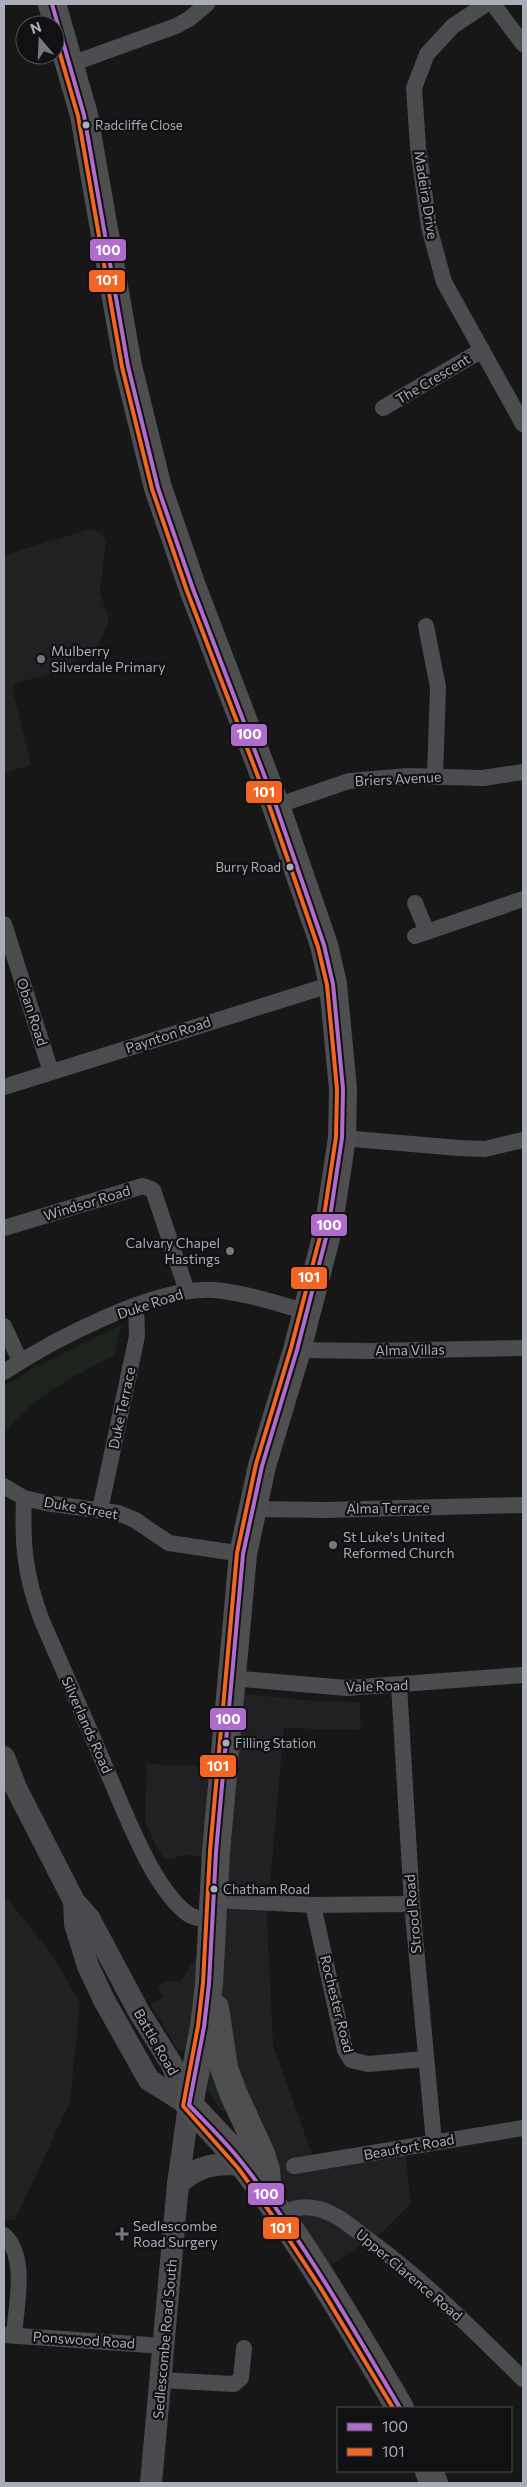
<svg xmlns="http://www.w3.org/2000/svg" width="527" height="2487" font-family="Commissioner,sans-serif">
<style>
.built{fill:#212123}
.green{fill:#1d241e}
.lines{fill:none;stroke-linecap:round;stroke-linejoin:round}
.street{stroke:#4b4c50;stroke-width:16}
.secondary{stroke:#4a4a4e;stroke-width:22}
.highway{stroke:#4e4e51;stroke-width:28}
.bus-1-casing{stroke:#111113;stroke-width:8}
.bus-2-casing{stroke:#111113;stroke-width:8}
.bus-1{stroke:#b06ccc;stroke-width:4}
.bus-2{stroke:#f26522;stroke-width:4}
.bus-dot{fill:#a8adb8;stroke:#111113;stroke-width:2}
.poi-dot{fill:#757880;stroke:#111113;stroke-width:2}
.labels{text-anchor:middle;stroke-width:4.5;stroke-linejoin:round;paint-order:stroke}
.bus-label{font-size:13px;fill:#a8adb8;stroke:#111113;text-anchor:start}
.street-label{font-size:14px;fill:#a8adb8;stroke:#111113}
.poi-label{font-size:14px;fill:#a8adb8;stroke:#111113;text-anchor:start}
.line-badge{stroke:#111113;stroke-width:2}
.badge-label{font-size:14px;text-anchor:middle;font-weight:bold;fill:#fff}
</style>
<rect width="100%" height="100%" fill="#171717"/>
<g class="built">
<path d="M90,529l12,4 4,8 -6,51 9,28 -11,27 -41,25 -41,11 -3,7 18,75 -27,8v-218z"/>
<path d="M243,1694l71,7 46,1 1,28 -77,-2 -17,190 6,127 43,120 89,-14 6,53 -28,27 -55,36 -47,-78 -50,-126 -53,-13 -27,-45 12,-8 -6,-11 9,-5h15l16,-25 11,-98 -22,-4 -13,5 -10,-2 -6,-9 -12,-27 2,-57 90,3z"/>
<path d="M4,1895l47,58 29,49 -10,100 -55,118 -11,-1z"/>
</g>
<g class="green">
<path d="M122,1324l-8,31c-41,22 -82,41 -110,79v-48l28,-17z"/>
<path d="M209,2064l22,47h-9c-16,-21 -16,-20 -13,-47z"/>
</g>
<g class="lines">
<g class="street">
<path d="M486,4l-33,22 -26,28 -13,34 4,59 11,80 15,55 79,142"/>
<path d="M493,4l30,40"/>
<path d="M71,64l105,-38 13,-7 18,-15"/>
<path d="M383,408l99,-58"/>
<path d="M426,626l12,61 -3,89"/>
<path d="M276,806l73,-25 59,-5 75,2 40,-6"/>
<path d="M415,903l12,29"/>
<path d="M4,924l47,148"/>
<path d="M415,936l108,-37"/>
<path d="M4,1087l329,-103"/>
<path d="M342,1138l117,10 26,1 38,-9"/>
<path d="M4,1228l139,-42 10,4 34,101"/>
<path d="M4,1326l16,35"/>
<path d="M297,1350l72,1 154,-3"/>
<path d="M4,1372c49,-32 151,-86 210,-82 32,3 62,13 93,22"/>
<path d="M4,1486l20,12 22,5 72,10 17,7 34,23 74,11"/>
<path d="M24,1498c-2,48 1,78 18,123 22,50 44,100 65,150 18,41 43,110 76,139 8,8 18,9 28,10"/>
<path d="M252,1509l74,1 197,-5"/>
<path d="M100,1510l37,-174 -1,-30"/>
<path d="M231,1678l116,10 176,-13"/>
<path d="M399,1685l13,219 22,238"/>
<path d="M213,1900l100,5 99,-1"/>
<path d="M313,1905l32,145 6,10 17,4 57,-5"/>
<path d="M294,2166l229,-38"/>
<path d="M279,2215c14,-7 24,-10 40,-6 19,5 35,20 51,32 56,41 104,90 153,138"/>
<path d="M4,2235c24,21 12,72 10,100"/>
<path d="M4,2335l160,11"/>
<path d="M161,2380l73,4 7,-6 3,-30"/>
</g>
<g class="secondary">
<path d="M4,1757l12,31 58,113 15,17 50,94 32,51 18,42"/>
<path d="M74,1901l1,23 13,42 16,34 45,80 40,25"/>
<path d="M178,2184c22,-20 36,-20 64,-20"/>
<path d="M151,2483l27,-299 11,-79"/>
</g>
<g class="highway">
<path d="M52,4l32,111 44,251 30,122 35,101 83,217 48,139 9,39 10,105 -1,49 -14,92 -31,120 -35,116 -19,88 -27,298 -7,132 -5,43 -15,78c18,19 37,38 54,59 59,77 108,161 157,244"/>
<path d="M215,2008l9,60 10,27 27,59 5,16 2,25"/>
<path d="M429,2471l5,12"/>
</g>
<g class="bus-1-casing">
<path id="bus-1" d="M52,4l32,111 44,251 30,122 35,101 83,217 48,139 9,39 10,105 -1,49 -14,92 -31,120 -35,116 -19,88 -27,298 -7,132 -5,43 -15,78c18,19 38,38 54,59 60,76 108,161 157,244"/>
</g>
<g class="bus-2-casing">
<path id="bus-2" d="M55,37l23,79 44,251 30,122 35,102 83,217 48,139 9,38 10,104 -1,48 -14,92 -31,119 -35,116 -19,89 -27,298 -7,132 -5,43 -15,80 55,62 42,58 40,61 73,121"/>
</g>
<use href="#bus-1" class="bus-1"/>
<use href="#bus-2" class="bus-2"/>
</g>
<g class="bus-dot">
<circle cx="86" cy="125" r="4.5"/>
<circle cx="290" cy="867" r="4.5"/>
<circle cx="226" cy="1743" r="4.5"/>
<circle cx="214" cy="1889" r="4.5"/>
</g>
<g class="poi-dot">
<circle cx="41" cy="659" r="5"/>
<circle cx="230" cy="1251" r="5"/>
<circle cx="333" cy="1545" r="5"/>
<path d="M119.5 2226.5h5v5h5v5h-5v5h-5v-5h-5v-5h5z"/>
</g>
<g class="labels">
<g class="bus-label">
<text x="95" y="130">Radcliffe Close</text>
<text x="281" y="872" text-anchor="end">Burry Road</text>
<text x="235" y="1748">Filling Station</text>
<text x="223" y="1894">Chatham Road</text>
</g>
<g class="street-label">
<text transform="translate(426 195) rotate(81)" y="5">Madeira Drive</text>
<text transform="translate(433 379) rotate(-31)" y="5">The Crescent</text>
<text transform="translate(398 779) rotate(-3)" y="5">Briers Avenue</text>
<text transform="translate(32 1012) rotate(72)" y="5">Oban Road</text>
<text transform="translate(168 1035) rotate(-18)" y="5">Paynton Road</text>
<text transform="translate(87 1203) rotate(-17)" y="5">Windsor Road</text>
<text transform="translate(150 1304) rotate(-18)" y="5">Duke Road</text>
<text transform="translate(410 1350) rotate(-1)" y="5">Alma Villas</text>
<text transform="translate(122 1408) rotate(-78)" y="5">Duke Terrace</text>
<text transform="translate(81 1508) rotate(10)" y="5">Duke Street</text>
<text transform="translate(388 1508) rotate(-1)" y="5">Alma Terrace</text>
<text transform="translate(377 1686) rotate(-2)" y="5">Vale Road</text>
<text transform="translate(87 1725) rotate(66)" y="5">Silverlands Road</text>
<text transform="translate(413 1914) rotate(-95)" y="5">Strood Road</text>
<text transform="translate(337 2004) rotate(76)" y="5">Rochester Road</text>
<text transform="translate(156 2042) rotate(60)" y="5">Battle Road</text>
<text transform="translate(409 2147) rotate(-10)" y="5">Beaufort Road</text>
<text transform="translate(409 2275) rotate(40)" y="5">Upper Clarence Road</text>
<text transform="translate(165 2339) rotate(-85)" y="5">Sedlescombe Road South</text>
<text transform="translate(84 2340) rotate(4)" y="5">Ponswood Road</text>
</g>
<g class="poi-label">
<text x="51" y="656">Mulberry<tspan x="51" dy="16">Silverdale Primary</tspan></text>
<text x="220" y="1248" text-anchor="end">Calvary Chapel<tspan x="220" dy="16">Hastings</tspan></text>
<text x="343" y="1542">St Luke's United<tspan x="343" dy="16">Reformed Church</tspan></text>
<text x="133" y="2231">Sedlescombe<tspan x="133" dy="16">Road Surgery</tspan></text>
</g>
</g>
<g class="line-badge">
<rect x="89" y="238" width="38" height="24" rx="5" fill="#b06ccc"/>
<rect x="88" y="269" width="38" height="24" rx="5" fill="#f26522"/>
<rect x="230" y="723" width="38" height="24" rx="5" fill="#b06ccc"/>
<rect x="245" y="780" width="38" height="24" rx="5" fill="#f26522"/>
<rect x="310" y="1213" width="38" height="24" rx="5" fill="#b06ccc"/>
<rect x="290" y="1266" width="38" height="24" rx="5" fill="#f26522"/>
<rect x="209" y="1707" width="38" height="24" rx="5" fill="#b06ccc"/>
<rect x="199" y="1754" width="38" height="24" rx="5" fill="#f26522"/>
<rect x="247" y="2182" width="38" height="24" rx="5" fill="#b06ccc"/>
<rect x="262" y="2216" width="38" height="24" rx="5" fill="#f26522"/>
</g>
<g class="badge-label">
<text x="108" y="255">100</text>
<text x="107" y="285">101</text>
<text x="249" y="739">100</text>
<text x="264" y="797">101</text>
<text x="329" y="1230">100</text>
<text x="309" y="1282">101</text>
<text x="228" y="1724">100</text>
<text x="218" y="1771">101</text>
<text x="266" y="2199">100</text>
<text x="281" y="2233">101</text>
</g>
<rect width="527" height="2487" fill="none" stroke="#a8adb8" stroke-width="10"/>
<rect x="337" y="2407" width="175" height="65" fill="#111113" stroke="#4d4f55"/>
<rect x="347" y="2423" width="25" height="8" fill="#b06ccc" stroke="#4d4f55"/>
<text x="382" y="2432" font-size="15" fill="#a8adb8">100</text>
<rect x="347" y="2448" width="25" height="8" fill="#f26522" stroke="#4d4f55"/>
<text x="382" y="2457" font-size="15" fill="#a8adb8">101</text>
<g transform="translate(40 40) rotate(341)"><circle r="24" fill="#111113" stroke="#4d4f55"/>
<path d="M0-4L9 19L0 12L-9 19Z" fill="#757880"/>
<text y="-8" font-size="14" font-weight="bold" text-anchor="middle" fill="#a8adb8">N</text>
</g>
</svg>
